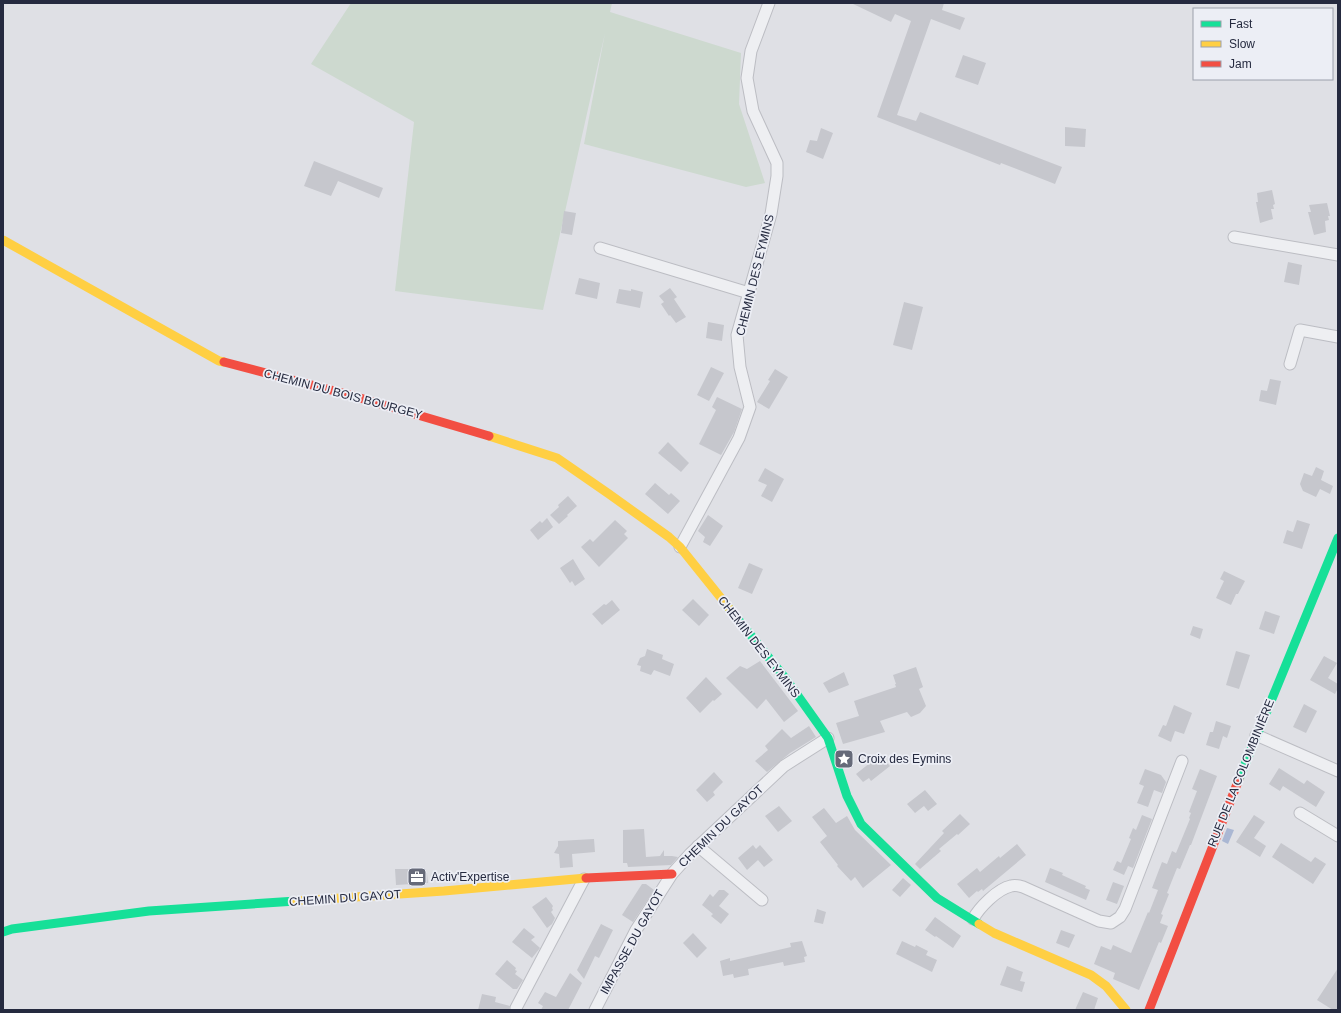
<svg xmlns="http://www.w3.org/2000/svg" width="1341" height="1013" font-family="Arial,sans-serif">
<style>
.green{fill:#cdd9cf}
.water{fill:#aab7d3}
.building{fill:#c6c7cd}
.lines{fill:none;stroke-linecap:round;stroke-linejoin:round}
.street-casing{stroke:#bcbdc3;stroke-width:13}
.street{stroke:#eeeff2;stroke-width:11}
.fast{stroke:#16e098;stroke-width:9}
.slow{stroke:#ffcf43;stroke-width:9}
.jam{stroke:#f24e42;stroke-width:9}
.labels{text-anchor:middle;stroke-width:3.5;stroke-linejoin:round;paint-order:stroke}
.street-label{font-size:12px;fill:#252a3f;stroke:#eceef5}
.poi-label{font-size:12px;fill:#252a3f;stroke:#eceef5;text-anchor:start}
</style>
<rect width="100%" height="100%" fill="#dfe0e5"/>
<path class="green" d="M351,3h261l-2,9 131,41 -2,51 26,79 -19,4 -162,-43 21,-111 -62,277 -148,-19 19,-169 -103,-58z"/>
<path class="water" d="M1227,828l7,2 -6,14 -6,-3z"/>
<g class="building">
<path d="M851,3h93l-2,7 23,8 -5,12 -29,-11 -34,96 19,6 4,-9 142,55 -7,17 -54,-21 -1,2 -123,-48 34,-96 -16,-7 -4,8z"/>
<path d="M963,55l23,8 -8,22 -23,-8z"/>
<path d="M1065,127l21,2 -1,18 -20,-1z"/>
<path d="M821,128l12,5 -10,26 -17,-7 4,-12 7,1z"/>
<path d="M314,161l69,27 -4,10 -41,-17 -7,15 -27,-10z"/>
<path d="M1272,190l3,14 -2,1 1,4h-3l2,10 -13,4 -4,-21h2l-1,-9z"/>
<path d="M1327,203l3,13h-2l1,4 -4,1 1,11 -12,3 -6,-23h3l-2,-7z"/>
<path d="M564,211l12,2 -4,22 -11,-2z"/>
<path d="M1288,262l14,3 -3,20 -15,-3z"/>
<path d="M579,278l21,5 -3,16 -22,-5z"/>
<path d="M670,288l7,9 -3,2 12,18 -10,6 -6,-8 -1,1 -8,-12 3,-2 -5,-6z"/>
<path d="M619,289l12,2v-2l12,3 -3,16 -24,-5z"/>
<path d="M904,302l19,5 -11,43 -19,-5z"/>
<path d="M708,322l16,3 -2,16 -16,-3z"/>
<path d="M711,367l13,6 -15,28 -12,-6z"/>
<path d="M775,369l13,8 -19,32 -12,-7 13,-21 -2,-1z"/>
<path d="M1270,379l11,2 -5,24 -17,-4 2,-11 6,1z"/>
<path d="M717,397l25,12 -8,23 -13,23 -22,-11 17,-34 -4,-3z"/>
<path d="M668,442l21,21 -8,9 -23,-19z"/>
<path d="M1316,467l8,4 -3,9 12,6 -3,8 -10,-5 -4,8 -13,-6 -3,-7 4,-11 8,3z"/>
<path d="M765,468l19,11 -12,23 -11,-6 6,-11 -9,-4z"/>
<path d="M655,483l14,12 2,-2 9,8 -12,13 -23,-20z"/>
<path d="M568,496l9,10 -10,9 1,1 -9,8 -9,-9 9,-8 -1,-2z"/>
<path d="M708,515l15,11 -13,20 -7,-4 2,-5 -7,-6z"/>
<path d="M547,518l6,9 -15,13 -8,-10 10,-9 2,2z"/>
<path d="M615,520l12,11 -3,3 4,4 -29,29 -18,-20 9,-8 3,3z"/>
<path d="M1297,520l13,4 -8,25 -19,-6 4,-13 6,2z"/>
<path d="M573,559l12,20 -10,7 -3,-5 -2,2 -10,-15z"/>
<path d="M749,563l14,6 -11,25 -14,-6z"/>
<path d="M1224,571l21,10 -7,13h-2l-5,11 -15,-7 8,-17 -4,-2z"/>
<path d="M693,599l16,16 -10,11 -17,-16z"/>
<path d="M612,600l8,10 -18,15 -10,-11 12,-10 2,1z"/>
<path d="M1265,611l15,5 -6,18 -15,-5z"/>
<path d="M1193,626l10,3 -3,10 -10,-4z"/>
<path d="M647,649l16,6 -1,4 12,5 -4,12 -16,-6 -3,5 -11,-4 1,-5 -4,-1 3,-7 5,-2z"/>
<path d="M1236,651l14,4 -11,34 -13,-4z"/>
<path d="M1324,656l13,7 -9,15 10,6v4l-3,6 -25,-14z"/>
<path d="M760,661l38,50 -14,11 -18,-23 -9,10 -31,-31 14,-12 7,3z"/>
<path d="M916,667l7,20 -4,2 7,17 -6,7 -9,4 -4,-5 -27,9 5,11 -42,12 -7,-21 23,-7 -5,-15 42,-14 -1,-3h1l-3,-9z"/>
<path d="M844,672l5,13 -20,8 -6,-10z"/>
<path d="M706,677l16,17 -8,7 -1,-1 -13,13 -14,-15z"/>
<path d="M1304,704l13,7 -11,22 -13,-6z"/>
<path d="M1174,705l18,8 -8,21 -9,-3 -4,11 -13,-6 5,-11 3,1z"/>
<path d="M1216,721l15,5 -4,12 -4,-2 -4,13 -13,-4 4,-13h3z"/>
<path d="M809,726l7,11 -26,16 -23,19 -12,-11 13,-11 -3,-4 17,-17 9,9z"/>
<path d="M880,755l10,11 -19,15 -2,-3 -6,4 -7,-8z"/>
<path d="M1279,768l25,16 3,-4 18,12 -9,15 -33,-21 -3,5 -11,-7z"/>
<path d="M1145,769l16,6 5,7 -4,11 -8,-3 -6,17 -11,-4 7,-17 -5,-2z"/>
<path d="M1200,769l17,7 -26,69h-1l-10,24 -3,-1 -10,25 2,1 -8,20 2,1 -3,8 8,3 -7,17 -2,-1 -20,48 -26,-11 2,-6 -21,-9 7,-18 10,4 2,-5 18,8 17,-41 1,1 9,-23 -6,-2 10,-26 5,2 5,-13 4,2 14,-34 -1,-1 2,-5 -2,-1 8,-21 -5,-2z"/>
<path d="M714,772l9,10 -10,10 2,3 -8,7 -11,-12z"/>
<path d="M925,790l12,14 -9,7 -4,-5 -9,7 -8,-9z"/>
<path d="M779,806l13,15 -14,11 -13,-16z"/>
<path d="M824,808l12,15 11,-7 8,14 36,35 -28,23 -8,-11 -4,4 -14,-15 1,-1 -18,-23 7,-6 -15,-19z"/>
<path d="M960,814l10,10 -12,11 -1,-1 -18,15 2,2 -21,18 -5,-5 29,-31 -2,-2z"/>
<path d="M1142,815l10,4 -19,49 -5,-2 -4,9 -11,-5 4,-9 4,2 10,-24 -2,-1 4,-10 3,2z"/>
<path d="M1254,815l11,7 -11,16 12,8 -6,11 -24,-15z"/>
<path d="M644,829l2,28 14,-1 4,-6v6h8l6,1 -7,8 -43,2 -1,-4h-4v-33z"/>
<path d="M594,839l1,13 -23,2 1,13 -13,1 -1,-14 -5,-1 4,-7v-5z"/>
<path d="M1281,843l30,19 4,-5 11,7 -13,20 -41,-27z"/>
<path d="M1017,844l9,11 -43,36 -1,-2 -4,3 -1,-1 -8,7 -12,-14 20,-16 3,4 19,-16 1,2z"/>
<path d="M753,845l3,4 4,-4 13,15 -9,7 -6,-7 -11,10 -9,-12z"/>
<path d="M1050,868l13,5 -1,2 24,11 -1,2 5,2 -4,10 -41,-18z"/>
<path d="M395,869h14v5l18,-1 1,10 -32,2z"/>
<path d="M903,878l8,7 -11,12 -8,-7z"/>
<path d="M1113,882l11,4 -7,18 -11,-4z"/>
<path d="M642,884h4l8,6 -21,32 -11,-7z"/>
<path d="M719,890h5l5,4 -10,12 10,8 -8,10 -10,-8 2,-2 -11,-9 8,-11 3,3z"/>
<path d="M546,897l7,9 -1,2 1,2 -2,2 4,6 -3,6 -5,4 -15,-21z"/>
<path d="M817,909l9,3 -3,12 -9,-2z"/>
<path d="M935,917l26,19 -8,12 -17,-12 -1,1 -10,-7z"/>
<path d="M601,924l12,6 -14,28 -4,-2 -11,23 -7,-9z"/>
<path d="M524,928l11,9 -4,3 9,8 -8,10 -20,-16z"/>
<path d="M1061,930l14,5 -6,13 -13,-5z"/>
<path d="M693,933l14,15 -10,10 -14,-15z"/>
<path d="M802,941l5,15 -3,1 1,5 -21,4 -1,-4 -35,7 1,6 -15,3 -1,-4 -10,2 -3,-15 10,-3v3l61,-14 -1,-4z"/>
<path d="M902,941l13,6 1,-2 12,6 -2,4 11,5 -5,12 -36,-18z"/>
<path d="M507,960l9,8 -1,2 2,1 -2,3 8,6 -6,9h-4l-18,-15z"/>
<path d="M1007,966l16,6 -3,9 5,1 -3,10 -22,-7z"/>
<path d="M1338,968v42h-5l-16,-10z"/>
<path d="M570,973l12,10 -14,27h-27l2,-4 -5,-3 7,-11 11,5z"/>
<path d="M1083,992l15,6 -4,12h-19z"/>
<path d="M482,994l14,3 -1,5 15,4 -1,4h-31z"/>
</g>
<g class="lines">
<g class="street-casing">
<g id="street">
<path d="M1234,237l104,18"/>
<path d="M600,248l149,45"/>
<path d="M1290,364l10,-34 38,7"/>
<path d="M680,547l59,-109 11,-31 -10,-40 -3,-32 34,-121 6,-38v-13l-24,-52 -6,-33 4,-27 18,-48"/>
<path d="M1256,735l82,36"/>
<path d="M1300,813l38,23"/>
<path d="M698,846l64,54"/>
<path d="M973,919c6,-11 24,-30 38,-33 3,-1 9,0 12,1l76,34 12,2 9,-6 5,-8 57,-148"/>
<path d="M516,1008l68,-129"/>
<path d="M595,1010l41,-80 36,-56 18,-20 94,-88 44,-28"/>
</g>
</g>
<use href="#street" class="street"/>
<g class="fast">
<path d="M729,608l57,71 42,59 19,58 14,28 76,74 42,26"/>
<path d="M1239,779l99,-241"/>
<path d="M3,932l9,-3 137,-18 147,-10"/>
</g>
<g class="slow">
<path d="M3,240l216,121 5,1"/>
<path d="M489,436l68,22 52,36 60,43 11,10 49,61"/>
<path d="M296,901l148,-10 142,-13"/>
<path d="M979,924l15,9 97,42 15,11 20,24"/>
</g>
<g class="jam">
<path d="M224,362l126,33 139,41"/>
<path d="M586,878l86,-4"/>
<path d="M1149,1010l90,-231"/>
</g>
</g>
<defs>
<g id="sight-square" transform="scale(1)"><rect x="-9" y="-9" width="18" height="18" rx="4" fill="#666a79" stroke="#eceef5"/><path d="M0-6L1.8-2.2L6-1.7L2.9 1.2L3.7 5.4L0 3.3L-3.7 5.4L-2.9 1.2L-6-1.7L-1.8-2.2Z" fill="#fff"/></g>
<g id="office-square" transform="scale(1)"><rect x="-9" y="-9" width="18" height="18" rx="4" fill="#666a79" stroke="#eceef5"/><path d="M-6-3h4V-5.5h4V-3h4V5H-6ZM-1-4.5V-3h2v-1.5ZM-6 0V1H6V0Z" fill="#fff"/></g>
</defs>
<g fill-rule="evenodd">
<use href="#sight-square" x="844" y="759"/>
<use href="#office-square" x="417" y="877"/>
</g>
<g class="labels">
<g class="street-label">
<text transform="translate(755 275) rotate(-76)" y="4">CHEMIN DES EYMINS</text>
<text transform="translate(343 394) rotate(15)" y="4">CHEMIN DU BOIS BOURGEY</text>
<text transform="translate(759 647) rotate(52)" y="4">CHEMIN DES EYMINS</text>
<text transform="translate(1241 773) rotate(-68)" y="4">RUE DE LA COLOMBINIÈRE</text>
<text transform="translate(721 826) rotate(-44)" y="4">CHEMIN DU GAYOT</text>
<text transform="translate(345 898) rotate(-4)" y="4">CHEMIN DU GAYOT</text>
<text transform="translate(632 942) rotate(-61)" y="4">IMPASSE DU GAYOT</text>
</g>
<g class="poi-label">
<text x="858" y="763">Croix des Eymins</text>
<text x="431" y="881">Activ'Expertise</text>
</g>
</g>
<rect width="1341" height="1013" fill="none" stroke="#252a3f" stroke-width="8"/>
<rect x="1193" y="8" width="140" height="72" fill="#eceef5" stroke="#9ca0ac"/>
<rect x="1201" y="21" width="20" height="6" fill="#16e098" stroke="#9ca0ac"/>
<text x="1229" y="28" font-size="12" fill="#252a3f">Fast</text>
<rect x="1201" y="41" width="20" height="6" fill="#ffcf43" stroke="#9ca0ac"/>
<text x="1229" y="48" font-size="12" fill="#252a3f">Slow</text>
<rect x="1201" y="61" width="20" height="6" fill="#f24e42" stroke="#9ca0ac"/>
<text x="1229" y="68" font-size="12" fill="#252a3f">Jam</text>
</svg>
